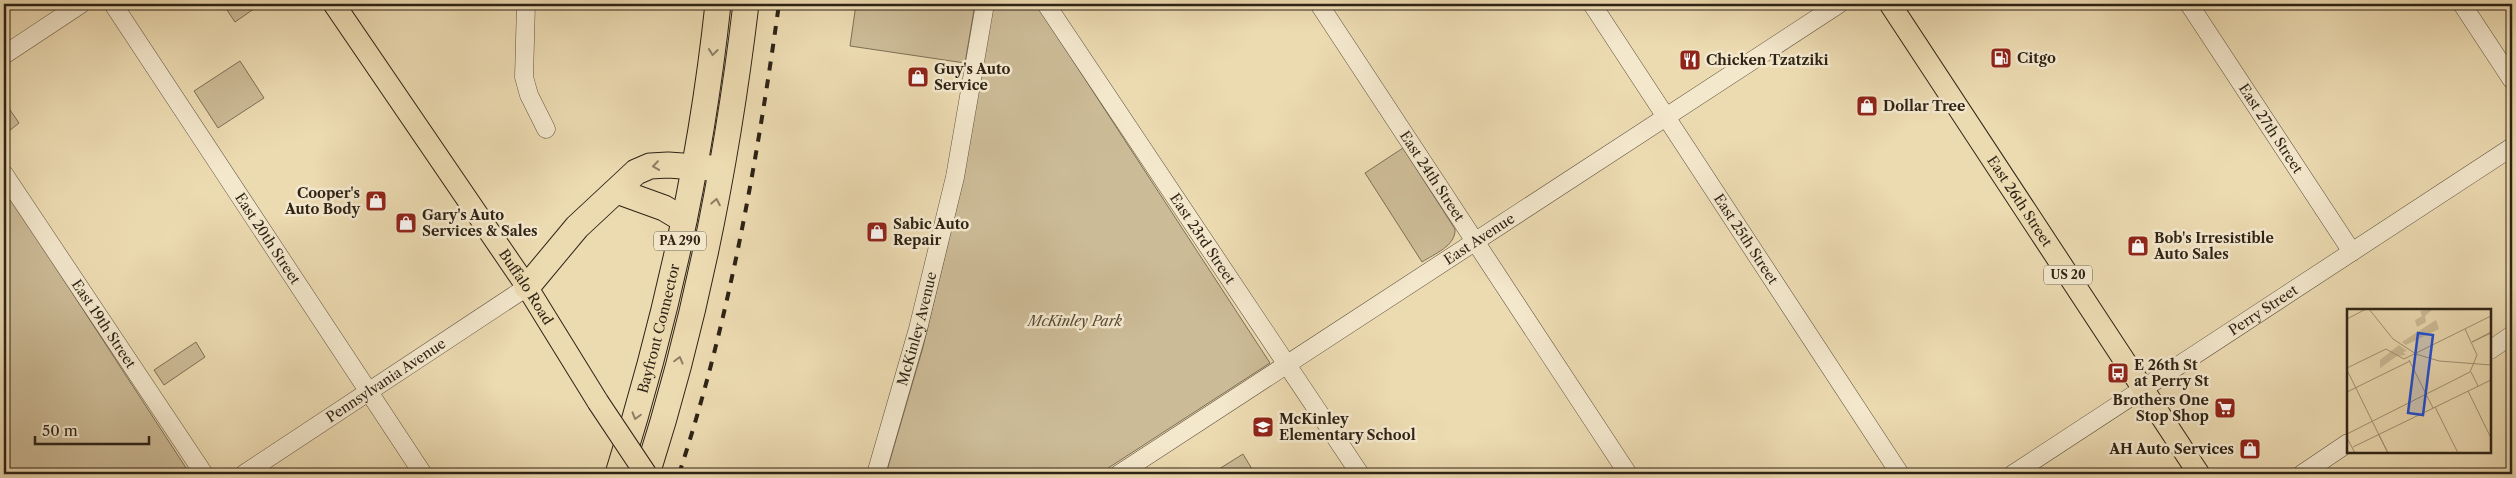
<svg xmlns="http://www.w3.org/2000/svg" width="2516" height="478" font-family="'Libre Caslon Text',serif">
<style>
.green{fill:#ccbb97;stroke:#7d6f56}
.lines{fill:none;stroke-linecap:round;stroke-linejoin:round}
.minor-casing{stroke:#5e513d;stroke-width:19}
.major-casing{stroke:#2e2316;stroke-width:23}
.highway-casing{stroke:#2e2316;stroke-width:27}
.minor{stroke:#f3e7cc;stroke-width:18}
.major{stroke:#ecdab1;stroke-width:21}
.highway{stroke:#ecdab1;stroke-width:25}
.rail{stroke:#2e2316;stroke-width:4;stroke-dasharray:9 9;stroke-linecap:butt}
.major-bridge-casing{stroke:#2e2316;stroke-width:23;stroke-linecap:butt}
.major-bridge{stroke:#ecdab1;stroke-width:21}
.oneway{stroke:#8d7e64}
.labels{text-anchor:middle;stroke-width:5;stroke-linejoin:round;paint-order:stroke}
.shield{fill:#f3e7cc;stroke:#695e4d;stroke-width:1}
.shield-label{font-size:12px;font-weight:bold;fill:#2e2316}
.poi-label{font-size:14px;font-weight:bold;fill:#2e2316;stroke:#f3e7cc;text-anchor:start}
.street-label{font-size:14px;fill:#2e2316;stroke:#f3e7cc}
.park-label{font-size:14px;font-style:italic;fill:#564936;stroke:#f3e7cc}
.inset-road{fill:none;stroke:#a09173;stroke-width:1}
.view{fill:#1d4ed8;fill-opacity:0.15;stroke:#1d4ed8;stroke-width:2.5}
.inset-edge{fill:none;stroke:#2e2316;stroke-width:2.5}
</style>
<rect width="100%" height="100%" fill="#ecdab1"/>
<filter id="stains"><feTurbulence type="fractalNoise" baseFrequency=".004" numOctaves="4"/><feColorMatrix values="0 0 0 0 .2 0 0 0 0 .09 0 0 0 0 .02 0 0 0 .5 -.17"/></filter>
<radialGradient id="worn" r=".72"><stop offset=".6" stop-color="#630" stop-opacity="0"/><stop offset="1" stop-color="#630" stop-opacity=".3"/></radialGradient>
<g class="green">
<path d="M223,4h38l-26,18z"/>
<path d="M856,4h119l-10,59 -115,-17z"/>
<path d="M993,4h43l234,359 -171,111h-213l37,-127 32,-134z"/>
<path d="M240,61l24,37 -46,30 -24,-37z"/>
<path d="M4,101l15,22 -15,12z"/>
<path d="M1403,148l52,81c1,17 -21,25 -33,33l-57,-89z"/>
<path d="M4,188l186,286h-186z"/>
<path d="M196,342l9,15 -41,28 -10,-15z"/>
<path d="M1243,454l12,20h-44z"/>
</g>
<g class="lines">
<g class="minor-casing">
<g id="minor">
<path id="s1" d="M113,4l310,470"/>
<path d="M526,4l-2,73 5,18 17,34"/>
<path id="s2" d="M1046,4l314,470"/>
<path id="s3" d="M1319,4l309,470"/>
<path id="s4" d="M1592,4l308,470"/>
<path id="s5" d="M2189,4l163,248"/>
<path d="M2462,4l50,76"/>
<path d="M4,55l77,-51"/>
<path id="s6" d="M4,174l200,300"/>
<path d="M2490,350l22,-15"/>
<path id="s7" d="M244,474l283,-187"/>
<path id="s8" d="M876,474l42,-145 37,-152 30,-173"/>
<path id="s9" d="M1119,474l720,-470"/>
<path id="s10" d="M2013,474l499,-327"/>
<path d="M2302,474l46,-31"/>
</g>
</g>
<g class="major-casing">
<g id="major">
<path id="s11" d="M334,4l193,283 71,115"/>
<path id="s12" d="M1890,4l309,470"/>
</g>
</g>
<g class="highway-casing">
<g id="highway">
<path d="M617,191l47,17 20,12"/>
<path d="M527,287l50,-60 59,-55 14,-6 18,-1 43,3"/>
<path id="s13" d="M618,474c48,-153 83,-310 100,-470"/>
<path d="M647,474c49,-153 80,-311 99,-470"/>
</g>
</g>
<use href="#minor" class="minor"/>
<use href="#major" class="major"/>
<use href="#highway" class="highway"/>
<path class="rail" d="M679,474c50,-152 78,-312 100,-470"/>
<g class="major-bridge-casing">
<path id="major-bridge" d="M598,402l48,72"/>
</g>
<use href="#major-bridge" class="major-bridge"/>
</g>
<defs><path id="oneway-chevron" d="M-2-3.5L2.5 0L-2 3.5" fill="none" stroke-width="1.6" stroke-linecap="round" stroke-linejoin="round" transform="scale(1.25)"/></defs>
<g class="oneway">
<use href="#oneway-chevron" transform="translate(713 52) rotate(96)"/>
<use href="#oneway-chevron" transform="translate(656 166) rotate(172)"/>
<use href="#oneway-chevron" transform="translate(716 202) rotate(-79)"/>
<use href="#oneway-chevron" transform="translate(679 360) rotate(-75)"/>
<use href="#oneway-chevron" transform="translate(636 416) rotate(106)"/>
</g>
<defs>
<g id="fuel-square" transform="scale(1.125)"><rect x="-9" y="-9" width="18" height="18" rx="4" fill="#8f2418" stroke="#f3e7cc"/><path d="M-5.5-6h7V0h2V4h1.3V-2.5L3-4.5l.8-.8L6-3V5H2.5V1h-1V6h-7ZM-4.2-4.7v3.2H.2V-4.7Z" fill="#fff"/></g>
<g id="restaurant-square" transform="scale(1.125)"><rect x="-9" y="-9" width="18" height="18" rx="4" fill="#8f2418" stroke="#f3e7cc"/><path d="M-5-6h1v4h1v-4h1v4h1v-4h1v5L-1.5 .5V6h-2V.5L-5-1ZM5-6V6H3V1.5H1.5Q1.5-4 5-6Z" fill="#fff"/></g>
<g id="shop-square" transform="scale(1.125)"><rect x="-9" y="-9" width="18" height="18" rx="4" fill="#8f2418" stroke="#f3e7cc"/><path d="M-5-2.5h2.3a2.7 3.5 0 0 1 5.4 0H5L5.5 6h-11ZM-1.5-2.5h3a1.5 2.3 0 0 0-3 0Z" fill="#fff"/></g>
<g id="bus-square" transform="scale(1.125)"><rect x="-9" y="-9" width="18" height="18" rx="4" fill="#8f2418" stroke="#f3e7cc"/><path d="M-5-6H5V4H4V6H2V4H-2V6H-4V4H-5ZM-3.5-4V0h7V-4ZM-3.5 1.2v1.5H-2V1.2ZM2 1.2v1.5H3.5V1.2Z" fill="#fff"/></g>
<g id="supermarket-square" transform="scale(1.125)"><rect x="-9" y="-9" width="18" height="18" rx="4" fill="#8f2418" stroke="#f3e7cc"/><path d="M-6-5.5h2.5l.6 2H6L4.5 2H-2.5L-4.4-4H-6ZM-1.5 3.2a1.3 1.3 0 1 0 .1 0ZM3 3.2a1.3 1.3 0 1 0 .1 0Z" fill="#fff"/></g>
<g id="school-square" transform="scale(1.125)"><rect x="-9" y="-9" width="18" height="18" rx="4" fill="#8f2418" stroke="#f3e7cc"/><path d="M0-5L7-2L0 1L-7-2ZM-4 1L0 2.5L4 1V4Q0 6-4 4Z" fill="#fff"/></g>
</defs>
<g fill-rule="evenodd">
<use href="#fuel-square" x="2001" y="58"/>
<use href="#restaurant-square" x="1690" y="60"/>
<use href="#shop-square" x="918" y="77"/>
<use href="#shop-square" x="1867" y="106"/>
<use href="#shop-square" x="376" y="201"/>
<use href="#shop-square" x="406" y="223"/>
<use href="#shop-square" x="877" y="232"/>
<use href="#shop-square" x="2138" y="246"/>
<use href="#bus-square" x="2118" y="373"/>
<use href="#supermarket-square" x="2225" y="408"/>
<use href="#school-square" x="1263" y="427"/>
<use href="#shop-square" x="2250" y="449"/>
</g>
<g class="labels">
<g class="shield">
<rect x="654" y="231.5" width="52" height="19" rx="4"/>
<rect x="2044" y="265.5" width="48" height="19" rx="4"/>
</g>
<g class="shield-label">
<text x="680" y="245">PA 290</text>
<text x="2068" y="279">US 20</text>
</g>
<g class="poi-label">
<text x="2017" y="63">Citgo</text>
<text x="1706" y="65">Chicken Tzatziki</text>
<text x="934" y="74">Guy's Auto<tspan x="934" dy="16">Service</tspan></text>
<text x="1883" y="111">Dollar Tree</text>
<text x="360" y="198" text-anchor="end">Cooper's<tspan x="360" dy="16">Auto Body</tspan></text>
<text x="422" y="220">Gary's Auto<tspan x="422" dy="16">Services &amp; Sales</tspan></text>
<text x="893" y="229">Sabic Auto<tspan x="893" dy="16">Repair</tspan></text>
<text x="2154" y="243">Bob's Irresistible<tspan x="2154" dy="16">Auto Sales</tspan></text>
<text x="2134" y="370">E 26th St<tspan x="2134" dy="16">at Perry St</tspan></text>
<text x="2209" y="405" text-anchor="end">Brothers One<tspan x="2209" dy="16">Stop Shop</tspan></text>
<text x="1279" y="424">McKinley<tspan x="1279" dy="16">Elementary School</tspan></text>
<text x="2234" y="454" text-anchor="end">AH Auto Services</text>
</g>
<g class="street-label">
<text dy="5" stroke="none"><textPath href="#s5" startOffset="149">East 27th Street</textPath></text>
<text dy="5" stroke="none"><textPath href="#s3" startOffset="206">East 24th Street</textPath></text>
<text dy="5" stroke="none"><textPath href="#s12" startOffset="236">East 26th Street</textPath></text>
<text dy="5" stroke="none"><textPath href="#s1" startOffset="281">East 20th Street</textPath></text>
<text dy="5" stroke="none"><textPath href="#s2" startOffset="282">East 23rd Street</textPath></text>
<text dy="5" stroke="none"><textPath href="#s9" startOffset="430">East Avenue</textPath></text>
<text dy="5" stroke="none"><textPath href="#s4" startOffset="281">East 25th Street</textPath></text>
<text dy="5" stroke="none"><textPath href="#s11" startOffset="342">Buffalo Road</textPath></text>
<text dy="5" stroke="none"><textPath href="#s10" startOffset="299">Perry Street</textPath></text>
<text dy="5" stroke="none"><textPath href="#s6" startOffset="180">East 19th Street</textPath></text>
<text dy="5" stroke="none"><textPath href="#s8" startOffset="151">McKinley Avenue</textPath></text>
<text dy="5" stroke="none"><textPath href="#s13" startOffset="151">Bayfront Connector</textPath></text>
<text dy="5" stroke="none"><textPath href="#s7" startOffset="170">Pennsylvania Avenue</textPath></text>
</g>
<g class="park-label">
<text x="1075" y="326">McKinley Park</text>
</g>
</g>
<g transform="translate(2347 309)">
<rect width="144" height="144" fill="#ecdab1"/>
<path d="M86,0l-8,7 1,6 -9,5 -2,-7 7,-4 -2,-5zM89,11l3,9 -33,16 -4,-3zM52,36l8,6 -4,1 3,3 -9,1 -17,12v-8z" fill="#ccbb97"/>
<path class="inset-road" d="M22,0l24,30 23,15 23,7 52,4M0,10l19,-10M144,23l-19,10 19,-9M62,51l24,48M0,59l39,-19 18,10 87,-43M0,61l32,65M124,63l7,14M121,82l23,47M0,83l63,-31M88,98l23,46M0,125l123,-62 7,-17 -12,-26M0,129l8,15M6,138l138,-67M41,144l-9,-18 9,18"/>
<path class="view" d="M71,24l15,2 -10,80 -15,-2z"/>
<rect width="144" height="144" class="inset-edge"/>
</g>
<rect width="2516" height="478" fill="none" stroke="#ecdab1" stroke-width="20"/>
<rect x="5" y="5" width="2506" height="468" fill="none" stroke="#2e2316" stroke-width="2.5"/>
<rect x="10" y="10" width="2496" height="458" fill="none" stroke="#2e2316"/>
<path d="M35 436v8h114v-8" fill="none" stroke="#2e2316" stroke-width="2.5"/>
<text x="42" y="436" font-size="15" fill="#2e2316" stroke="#f3e7cc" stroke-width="4" paint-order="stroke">50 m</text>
<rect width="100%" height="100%" filter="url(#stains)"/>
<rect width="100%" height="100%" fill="url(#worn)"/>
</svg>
